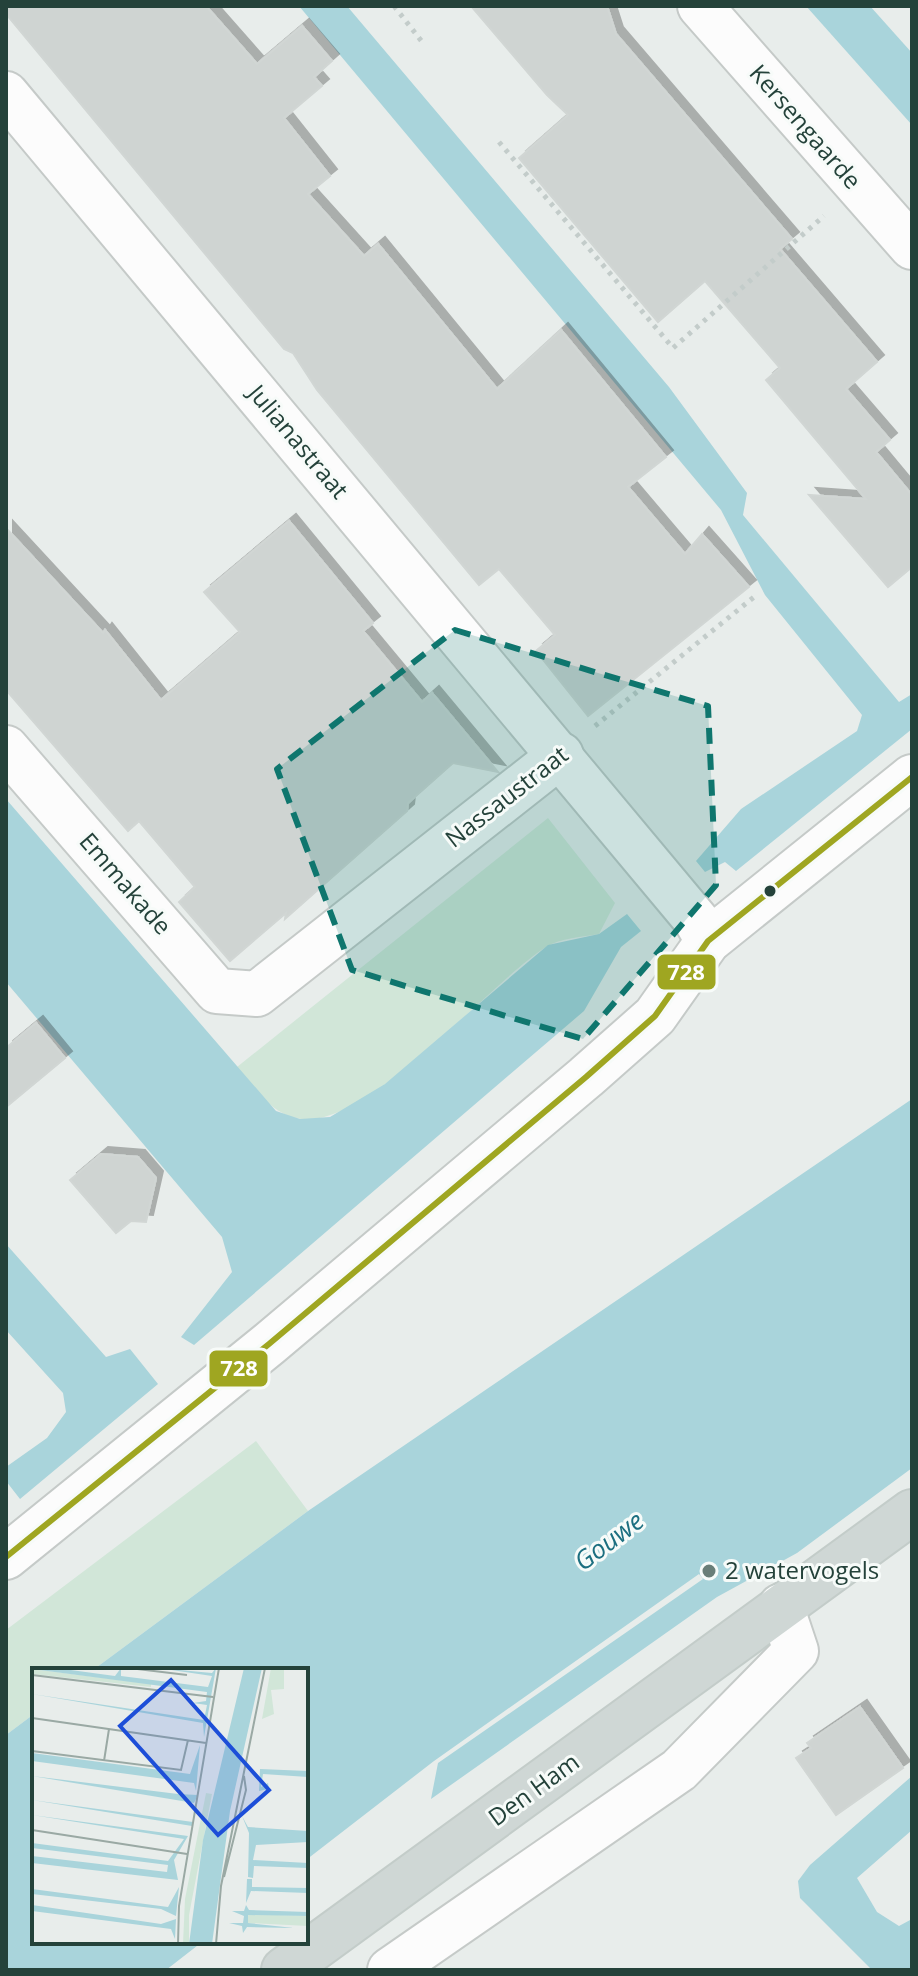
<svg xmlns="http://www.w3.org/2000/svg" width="918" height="1976" font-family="'Open Sans',sans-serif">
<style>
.green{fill:#d1e6d8}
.water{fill:#a9d4db}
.building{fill:#cfd4d2;stroke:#d1d6d4;stroke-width:2;filter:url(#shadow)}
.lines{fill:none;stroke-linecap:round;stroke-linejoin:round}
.minor-casing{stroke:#c5cac8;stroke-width:48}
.tertiary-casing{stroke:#c5cac8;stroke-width:48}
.primary-casing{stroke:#c3ccc9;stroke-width:48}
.path{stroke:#c3ccca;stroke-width:5;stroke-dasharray:4 6;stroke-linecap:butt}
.minor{stroke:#fcfcfc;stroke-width:44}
.tertiary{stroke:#fcfcfc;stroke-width:44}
.primary{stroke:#cfd7d5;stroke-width:44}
.bus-1-casing{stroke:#f7fbf9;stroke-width:12}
.bus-1{stroke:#9fa621;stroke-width:6}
.marked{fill:#0f766e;fill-opacity:0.2;stroke:#0f766e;stroke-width:6;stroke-dasharray:16 10;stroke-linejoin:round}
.bus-dot{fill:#24423a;stroke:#f7fbf9;stroke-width:3}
.poi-dot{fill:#697e78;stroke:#f7fbf9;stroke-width:3}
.labels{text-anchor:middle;stroke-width:6;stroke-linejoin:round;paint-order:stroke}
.street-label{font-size:24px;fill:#24423a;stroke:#f7fbf9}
.poi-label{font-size:24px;fill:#24423a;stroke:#f7fbf9;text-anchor:start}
.water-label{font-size:26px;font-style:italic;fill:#1c6f80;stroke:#f7fbf9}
.inset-road{fill:none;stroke:#9aa9a4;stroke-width:2}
.view{fill:#1d4ed8;fill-opacity:0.15;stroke:#1d4ed8;stroke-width:4}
.inset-edge{fill:none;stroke:#24423a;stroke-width:4}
.line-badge{stroke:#f7fbf9;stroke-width:3}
.badge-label{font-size:22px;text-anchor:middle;font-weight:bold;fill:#fff}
</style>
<defs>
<filter id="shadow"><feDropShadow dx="7" dy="-7" stdDeviation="0" flood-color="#0004"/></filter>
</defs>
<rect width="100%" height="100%" fill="#e8edeb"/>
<g class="green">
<path d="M548,818l67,85 -16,31c-16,3 -39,4 -53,13 -60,38 -175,180 -245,172 -29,-3 -47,-32 -64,-52z"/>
<path d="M256,1441l52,70 -215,159h-59v44l-28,21v-105z"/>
</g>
<g class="water">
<path d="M299,6h48l322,381 78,106 -4,22 156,187 13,-8v35l-176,142 -11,-9 -20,10 -9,-11 45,-52 116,-78 5,-16 -97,-120 -44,-85z"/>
<path d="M806,6h64l42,47v72z"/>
<path d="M6,799l270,312 24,8 30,-2 55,-33 163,-139 51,-11 28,-20 14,17 -20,16 -37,64 -390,334 -13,-8 51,-65 -10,-35 -216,-255z"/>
<path d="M912,1099v369l-115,85 -80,44 -286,202 7,-36 265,-184 -4,-5 -265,187 -128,99v-190h-213l215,-159z"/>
<path d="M6,1244l100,113 24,-8 28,35 -138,115 -14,-18v-14l41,-29 19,-26 -3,-19 -57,-63z"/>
<path d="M34,1714v228h168l-36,28h-160v-235z"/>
<path d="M912,1776v54l-55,48 20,34 22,14 13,-7v51h-40l-72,-72 -2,-17 12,-16z"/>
</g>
<g class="building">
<path d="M6,6h200l51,58 45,-38 30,35 -18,16 8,9 -38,32 46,58 -22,18 56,62 14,-12 119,145 64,-59 105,127 -38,30 57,67 17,-20 47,53 -161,129 -52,-65 19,-16 -56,-66 -20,16 -162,-195 -24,-37 -9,-4 -278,-335z"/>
<path d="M471,6h136l9,28 176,205 -12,10 97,113 -31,27 44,51 -14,12 36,43v72l-24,20 -79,-92 57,4 -100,-119 14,-12 -75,-87 -47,41 -139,-164 49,-43 -21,-20z"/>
<path d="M289,521l84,102 -10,8 59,71 10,-9 66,79 -45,-9 -45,40 -1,8 -122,108 1,-6 -56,48 -51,-59 16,-15 -56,-66 -11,10 -122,-141v-162l97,105 2,-3 56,70 79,-68 -36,-40z"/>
<path d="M36,1023l29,35 -59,49v-59z"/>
<path d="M101,1154l37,3 18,21 -10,44 -15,-1 -15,12 -46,-53z"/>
<path d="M860,1707l43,61 -67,47 -40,-57 15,-10 -4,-5z"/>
</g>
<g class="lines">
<g class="minor-casing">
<g id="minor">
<path d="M700,6l212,241"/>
<path d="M6,94l690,826 12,21"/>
<path d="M6,748l211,243 40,3 304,-239"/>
<path d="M390,1970l289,-200 117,-119 -15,-45"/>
</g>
</g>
<g class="tertiary-casing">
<path id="tertiary" d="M6,1557l263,-213 317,-267 69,-61 53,-75 204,-164"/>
</g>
<g class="primary-casing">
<path id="primary" d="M284,1970l628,-458"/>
</g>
<g class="path">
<path d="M394,6l29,37"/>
<path d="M499,142l174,206 151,-132"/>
<path d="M595,726l159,-129"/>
</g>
<use href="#minor" class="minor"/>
<use href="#tertiary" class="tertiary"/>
<use href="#primary" class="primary"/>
<g class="bus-1-casing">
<path id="bus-1" d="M6,1557l263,-213 317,-267 69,-61 53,-75 204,-164"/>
</g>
<use href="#bus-1" class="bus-1"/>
</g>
<path class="marked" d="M455,630l253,76 8,179 -133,154 -231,-69 -75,-201z"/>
<circle class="bus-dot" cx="770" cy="891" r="7"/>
<circle class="poi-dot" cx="709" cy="1571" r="8"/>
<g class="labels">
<g class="street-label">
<text transform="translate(805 127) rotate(49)" y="8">Kersengaarde</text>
<text transform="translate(298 442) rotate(50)" y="8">Julianastraat</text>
<text transform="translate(507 797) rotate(-38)" y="8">Nassaustraat</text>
<text transform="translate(125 884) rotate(49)" y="8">Emmakade</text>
<text transform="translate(534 1790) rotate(-36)" y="8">Den Ham</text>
</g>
<g class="poi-label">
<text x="725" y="1579">2 watervogels</text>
</g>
<g class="water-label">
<text transform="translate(609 1541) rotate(-37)" y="9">Gouwe</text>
</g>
</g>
<g transform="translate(32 1668)">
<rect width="276" height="276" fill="#e8edeb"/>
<path d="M239,0h13v21l-13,1 3,24 -12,5zM0,1l119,15v3l-119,-13zM174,125l6,1 -23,121v29h-6l2,-45zM216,246l60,2v10l-60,-3z" fill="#d1e6d8"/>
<path d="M24,0l59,8 6,-8v8l87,11 4,-11 -54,-8 54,5 4,-5 -12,69 -1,-14 -171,-29 172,26 3,-15 -14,-2 13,-2 1,-9 -175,-23zM212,0h18l-32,143 -18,133h-23l14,-104zM168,77l-4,46 -2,-8 -162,-22v-8l158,21zM228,101l48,2v6l-45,-3 -2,13 7,-4 1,6 -10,2zM0,108l146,18 20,1 -4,8zM0,132l161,22 -1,4zM0,147l156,21 -14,24 4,20 -146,-17v-7l135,16 1,-7 -136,-17v-5l136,18 16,-22zM210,148l6,11 60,4v11l-52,3 -3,15 55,3v5l-54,-2 -1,12 -5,-1 1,-44zM215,211h5v8l56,1v5l-57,-2 -5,12zM147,219l-3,29 -15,-7 -129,-15v-5l136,18zM0,237l129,19 15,-5 -1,20 -4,-10 -139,-18zM214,237l3,5 59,2v4l-60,-1v8l46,5 -47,-1 -4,6 -1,-7 -13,-3h14l1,-7 -12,-5h12z" fill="#a9d4db"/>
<path class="inset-road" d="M97,0l58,7M0,7l181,22M0,50l174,25M0,83l149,19 7,-30M72,93l5,-32M0,162l155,24M192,209l22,-87 -2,-14M146,276l1,-38 40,-238M184,276l5,-58 44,-218"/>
<path class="view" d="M139,12l98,110 -51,45 -98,-109z"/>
<rect width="276" height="276" class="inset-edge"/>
</g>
<g class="line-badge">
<rect x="656" y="953" width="61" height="38" rx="8" fill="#9fa621"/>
<rect x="208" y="1349" width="61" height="39" rx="8" fill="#9fa621"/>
</g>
<g class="badge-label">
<text x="686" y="980">728</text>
<text x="239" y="1376">728</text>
</g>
<rect width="918" height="1976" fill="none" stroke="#24423a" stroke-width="16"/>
</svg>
